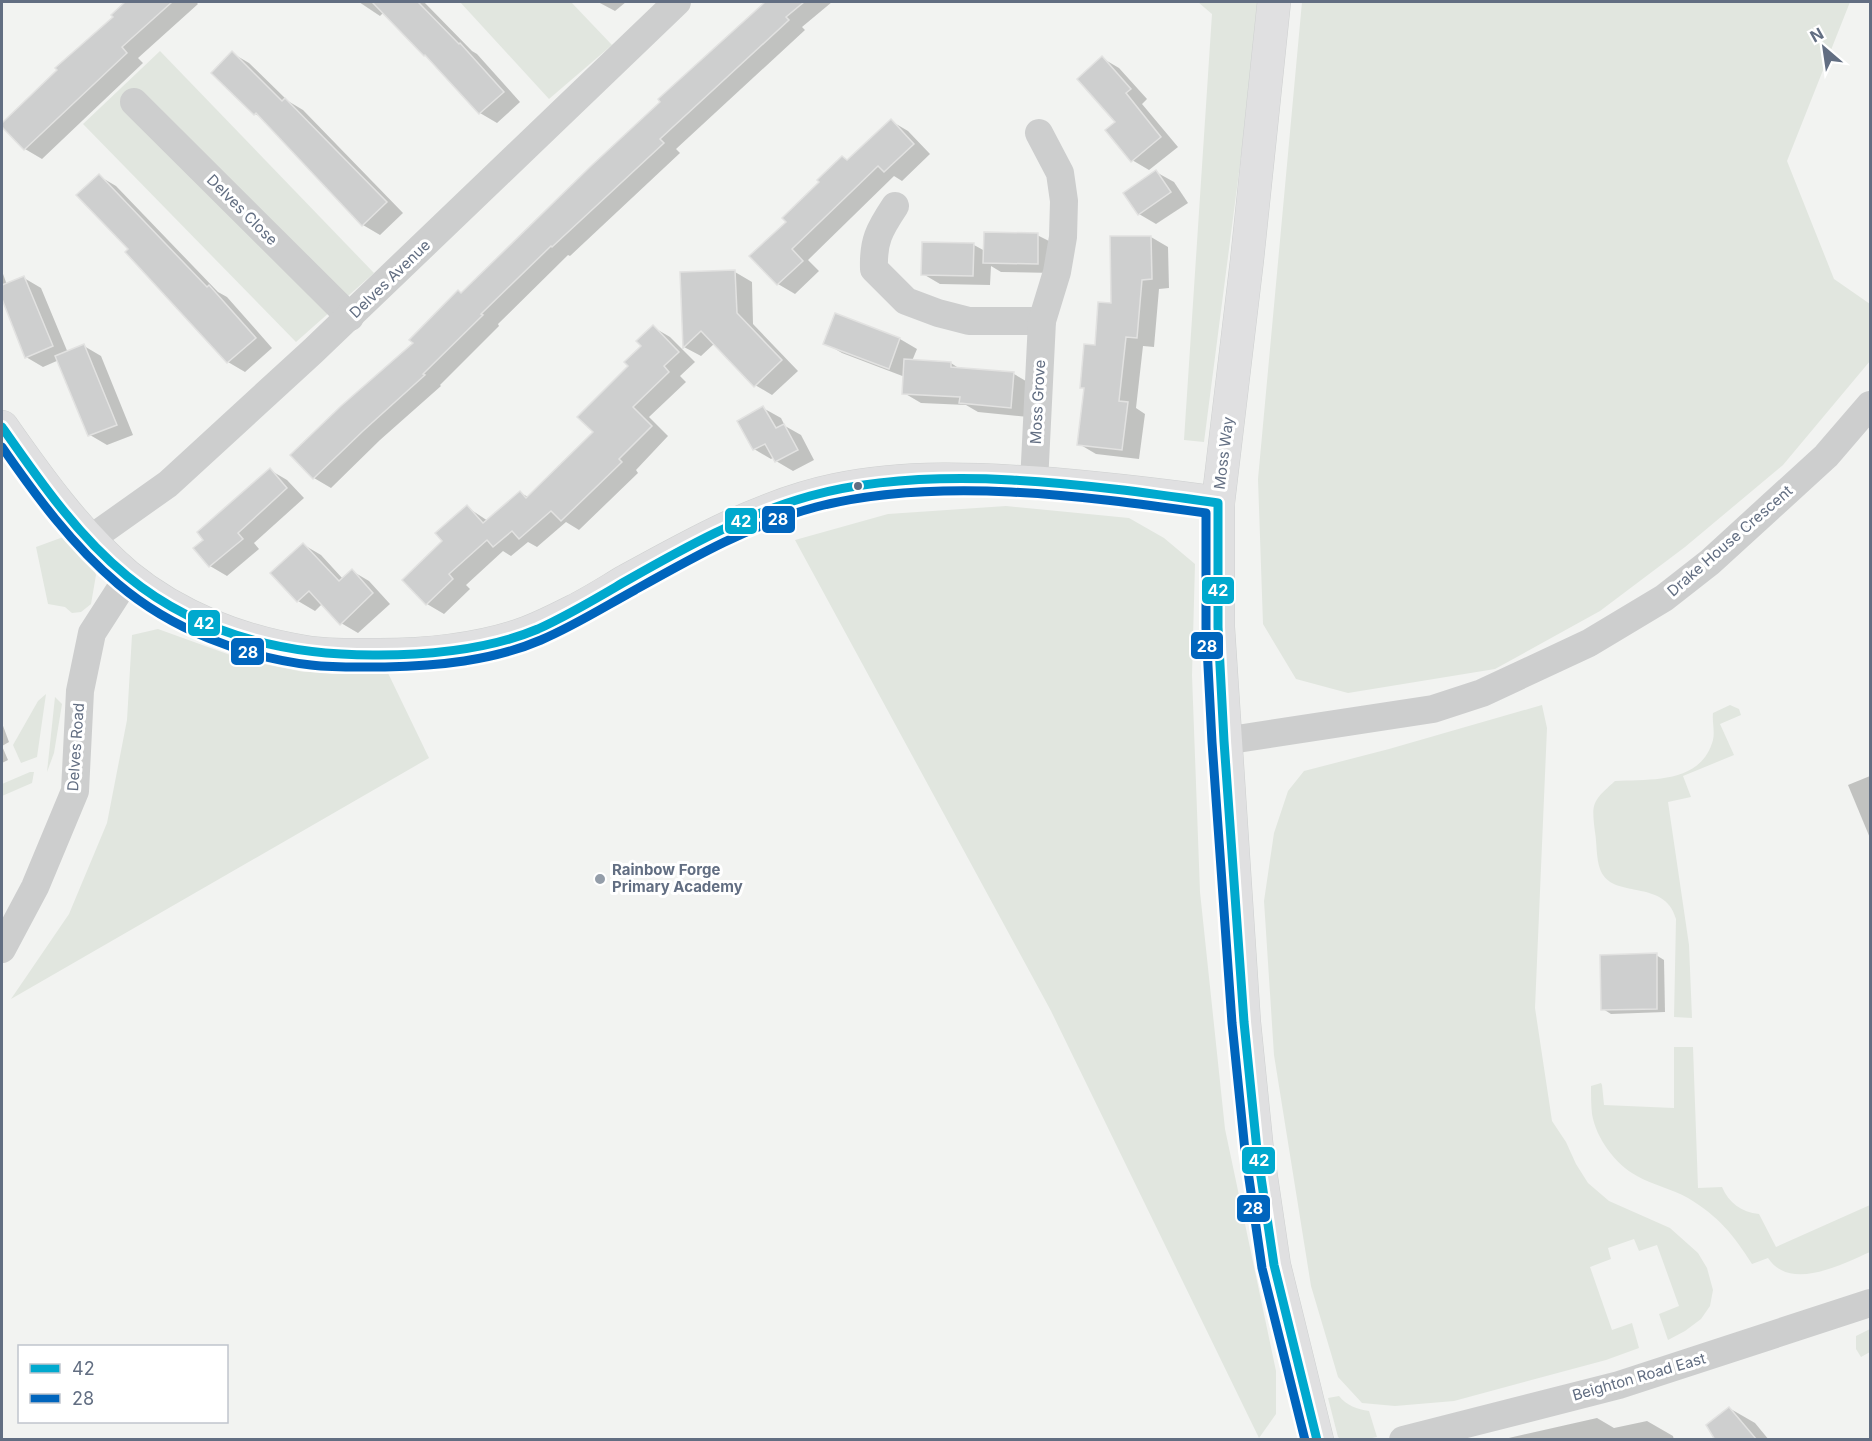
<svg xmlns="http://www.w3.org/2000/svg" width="1872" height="1441" font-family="Inter,sans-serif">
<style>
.green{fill:#e1e6df}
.shadow{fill:#0003}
.building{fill:#cecfcf;stroke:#e2e2e1;stroke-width:1.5}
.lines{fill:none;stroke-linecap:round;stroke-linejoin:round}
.secondary-casing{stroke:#ced0d0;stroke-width:34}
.street{stroke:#cdcece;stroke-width:28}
.secondary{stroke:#e0e0e1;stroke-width:33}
.bus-1-casing{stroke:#fff;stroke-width:14}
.bus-2-casing{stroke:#fff;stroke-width:14}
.bus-1{stroke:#00a9ce;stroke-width:9}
.bus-2{stroke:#0065bd;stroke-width:9}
.bus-dot{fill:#626e82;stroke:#fff;stroke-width:2}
.poi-dot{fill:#949da9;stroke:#fff;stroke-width:2}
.labels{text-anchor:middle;stroke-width:6;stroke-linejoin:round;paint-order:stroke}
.street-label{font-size:15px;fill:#626e82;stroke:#fff}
.poi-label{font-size:15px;font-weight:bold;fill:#626e82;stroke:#fff;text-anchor:start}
.line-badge{stroke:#fff;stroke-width:2}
.badge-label{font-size:16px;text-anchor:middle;font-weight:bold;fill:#fff}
</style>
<rect width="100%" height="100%" fill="#f2f3f1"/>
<g class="green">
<path d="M460,2h111l41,43 -63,54z"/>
<path d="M1198,2h63l-57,440 -20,-2 28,-426z"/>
<path d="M1302,2h548l-63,159 47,118 36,25v57l-87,104 -98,82 -85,64 -105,58 -147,24 -52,-14 -33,-55 -5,-145z"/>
<path d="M160,51l214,222 -78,69 -213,-218z"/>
<path d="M1006,506l123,12 35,20 31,26 -3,111 8,217 25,237 51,242v43l-17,24 -208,-427 -256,-471 93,-26z"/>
<path d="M66,536l28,31 2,8 -5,29 -10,8 -9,1 -7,-6 -17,-3 -12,-57z"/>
<path d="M158,629l86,31 60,12 83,-1 42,87 -418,241 58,-85 38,-91 20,-103 5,-85z"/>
<path d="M46,694l-9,63 -16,6 -8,-18 25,-44z"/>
<path d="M55,697l7,7 -8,49 -7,19z"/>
<path d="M1542,705l5,23 -12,280 17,113 14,21 10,22 12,19 21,18 61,27 28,25 9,15 6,22 -3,16 -9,13 -16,12 -17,9 -9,-26 20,-8 -22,-61 -18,6 -5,-12 -26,9 3,11 -21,8 22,63 20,-7 7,25 -33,12 -152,41 -59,5 -33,-3 -24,-26 -27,-91 -37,-231 -10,-154 10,-68 14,-42 16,-20 85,-22z"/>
<path d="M1730,705l9,4 2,6 -21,9 14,31 -51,21 8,21 -23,5 21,143 3,73 -18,-1 2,-98c-11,-42 -65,-18 -76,-50 -4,-11 -3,-25 -5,-37 -4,-30 -2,-31 20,-51 37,-2 86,3 98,-41 2,-9 -1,-18 0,-27z"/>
<path d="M30,772h4l-2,11 -30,13v-12z"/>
<path d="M1674,1047h19l5,141 24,-1c7,16 19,25 37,27l17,33 94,-42v47c-27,12 -80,40 -102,6l-16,6c-19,-30 -33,-47 -64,-66 -16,-9 -35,-13 -51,-22 -22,-12 -41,-38 -45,-62 -1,-9 -1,-19 -1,-28l10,-3 1,2 2,20 70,3z"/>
<path d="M1870,1329v23l-9,5 -5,-8v-13z"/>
<path d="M1339,1396c8,10 18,13 30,15l8,26 -10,2 -25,1 -4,-3 -10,-39z"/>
</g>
<g class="shadow">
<path d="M128,2h68l2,2 -60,54 5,5 -101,96 -17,-10 -23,-24 113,-108 -2,-2z"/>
<path d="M359,2h65l48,49 5,3 43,48 -23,21 -17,-10 -50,-55 -46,-46 -4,4z"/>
<path d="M598,2h28l-11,9z"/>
<path d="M767,2h65l-30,25 3,3 -129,119 4,4 -110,103 -2,-1 -70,69 1,2 -59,59 1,1 -61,54 -49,48 -17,-10 -22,-23 123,-112 47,-49 201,-192 -3,-3z"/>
<path d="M232,53l17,10 39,38 15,9 100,103 -23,22 -17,-10 -98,-106 -10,-5 -42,-41z"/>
<path d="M1102,58l17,10 28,31 -5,5 36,43 -29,23 -17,-10 -15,-38z"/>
<path d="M891,121l17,10 22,23 -28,27 -8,-5 -86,84 11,11 -24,23 -17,-10 10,-62z"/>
<path d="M1156,172l18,10 14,21 -32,21 -17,-10z"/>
<path d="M99,176l17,10 102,106 9,5 45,51 -27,24 -17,-10 -98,-113z"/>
<path d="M1037,235l18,9 -1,29 -53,-1 -10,-6 -1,19 -50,-1 -17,-10 51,-29 11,6z"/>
<path d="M1151,237l17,10 1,41 -10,1 -5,58 -11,-1 -7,62 9,6 -6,45 -43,-5 -17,-10 6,-55 -4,-2 31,-82z"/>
<path d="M2,271l5,14 17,-7 17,10 27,65 16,-7 17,10 32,79 -26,10 -17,-10 -31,-75 -16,7 -17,-10 -24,-62z"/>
<path d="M735,272l17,10 1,42 45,47 -26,24 -17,-10 -40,-42 -14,13 -17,-9 -2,-73z"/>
<path d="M836,315l64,24 17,10 -5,12 39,2 9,6 54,5 17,10 -3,33 -50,-5 -12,-7 -45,-2 -17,-10 1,-16 -63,-24 -17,-10z"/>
<path d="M653,327l17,10 25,25 -15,14 6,6 -37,35 19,19 -32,34 2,3 -59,57 -13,-8 -29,25 -9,-5 -17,14 -8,-5 -37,34 4,4 -26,25 -17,-10 17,-63 23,-34 21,14 33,-28 7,4 67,-65z"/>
<path d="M763,408l18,10 4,8 16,9 13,25 -21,11 -17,-10 -2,-4 -3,2 -17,-10z"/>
<path d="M270,470l17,10 17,18 -50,45 5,6 -32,27 -17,-10z"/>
<path d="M304,545l17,10 22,24 9,-8 17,10 21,23 -32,29 -17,-10 -19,-19 -7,7 -17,-10z"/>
<path d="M2,723l7,19 -7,4 6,14 -6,3z"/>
<path d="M1870,776v62l-22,-53z"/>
<path d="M1656,955l8,5 1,52 -54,2 -8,-5z"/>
<path d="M1729,1408l26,15 14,17h-52z"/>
<path d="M1597,1418l17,10 33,-7 26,15 1,4h-174z"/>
</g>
<g class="building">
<path d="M125,2h47l-50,45 5,6 -103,97 -22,-23v-4l55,-53 -2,-2 58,-51 -2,-2z"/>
<path d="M372,2h46l41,42 1,-1 44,49 -25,22 -54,-59 -1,1z"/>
<path d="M765,2h39l-18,15 3,3 -129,119 4,4 -112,104 -1,-1 -70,68 2,1 -60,59 2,1 -62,56 -50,48 -23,-24 51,-49 72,-63 -4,-3 49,-50 3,3 129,-126 70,-65 -2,-3z"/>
<path d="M232,51l50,50 3,-3 102,104 -25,24 -106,-113 -2,2 -43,-42z"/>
<path d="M1102,56l29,33 -5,4 35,44 -30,25 -26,-32 10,-8 -38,-43z"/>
<path d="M891,119l23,25 -30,28 -6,-6 -86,83 11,12 -26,24 -28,-29 37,-34 -4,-4 37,-36 -2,-2 25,-24 5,4z"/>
<path d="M1156,170l15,22 -33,23 -15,-22z"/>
<path d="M99,174l108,113 2,-2 47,53 -29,25 -102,-111 3,-3 -52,-54z"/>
<path d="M984,232l54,1v31l-55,-1z"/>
<path d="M1110,236h41l1,43 -10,1 -5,58 -11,-1 -7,64 9,1 -6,48 -45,-5 7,-57h-4l4,-44 11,1 3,-43 13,1z"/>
<path d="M922,242l52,1 -1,33 -52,-1z"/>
<path d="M735,270l2,43 45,47 -28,27 -53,-56 -18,17 -3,-76z"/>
<path d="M24,276l29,70 -28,12 -23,-59v-14z"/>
<path d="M835,313l65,25 -11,31 -66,-25z"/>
<path d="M653,325l26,27 -15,14 5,6 -36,35 19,19 -33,33 3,3 -61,59 -10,-10 -32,28 -7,-8 -19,16 -6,-7 -38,34 4,5 -27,26 -24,-25 40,-39 -7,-8 32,-28 16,18 37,-32 6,7 67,-66 -16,-15 51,-51 -4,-4 17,-16 -5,-5z"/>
<path d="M84,344l33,81 -29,11 -33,-80z"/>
<path d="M904,359l47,3v5l63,5 -3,36 -52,-5 1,-6 -58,-3z"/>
<path d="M763,406l13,22 8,-4 14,26 -23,12 -10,-18 -12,6 -16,-29z"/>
<path d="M270,468l17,20 -49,45 5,6 -34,28 -16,-19 10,-8 -6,-8z"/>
<path d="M303,543l36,38 13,-12 21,24 -33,32 -31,-34 -12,11 -27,-29z"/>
<path d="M1657,953v56l-56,1 -1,-55z"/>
<path d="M1729,1407l28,33h-42l-9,-15z"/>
</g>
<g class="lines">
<g class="secondary-casing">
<g id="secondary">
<path d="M1274,2l-27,258 -29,243v124l26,395 13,128 17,115 43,175"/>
<path d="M2,427c37,53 75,106 125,149 50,41 114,66 178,76 24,4 49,3 74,3 47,0 95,-5 139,-19 19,-6 38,-16 56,-25 18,-9 35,-20 52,-30 65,-36 137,-76 210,-91 70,-15 143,-11 215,-6 56,5 111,11 167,19"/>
</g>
</g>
<g class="street">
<path d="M134,102l216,215"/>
<path d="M895,206c-16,24 -22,35 -21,63l32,32 32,12 31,8h73"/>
<path d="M1034,483l8,-162 15,-49 6,-35 1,-36 -4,-28 -21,-40"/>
<path d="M89,540l79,-56 145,-133 364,-349"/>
<path d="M1224,741l209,-32 49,-16 107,-50 75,-45 46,-36 116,-106 44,-51"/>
<path d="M2,949l33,-62 40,-96 5,-100 12,-58 36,-56"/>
<path d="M1403,1440l216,-55 251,-82"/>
</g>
<use href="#secondary" class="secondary"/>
<g class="bus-1-casing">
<path id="bus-1" d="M2,427c37,53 75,108 125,149 73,60 160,80 252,79 53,0 109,-5 159,-26 31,-14 59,-31 88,-48 58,-33 119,-67 184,-85 124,-34 282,-11 408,7v124l6,114 20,281 13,128 17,115 43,175"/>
</g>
<g class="bus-2-casing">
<path id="bus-2" d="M2,447c34,49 70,98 116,137 53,45 125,73 193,81 25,3 49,2 74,2 52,-1 107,-6 156,-27 33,-14 63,-33 94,-50 57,-32 117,-66 181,-83 122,-31 267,-11 390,6v115l6,114 20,281 13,128 17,117 43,172"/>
</g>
<use href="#bus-1" class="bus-1"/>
<use href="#bus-2" class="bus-2"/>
</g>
<circle class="bus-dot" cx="858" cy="486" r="5"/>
<circle class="poi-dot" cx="600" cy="879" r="6"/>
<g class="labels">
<g class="street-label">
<text transform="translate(242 210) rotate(45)" y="5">Delves Close</text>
<text transform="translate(390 279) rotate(-44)" y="5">Delves Avenue</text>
<text transform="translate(1038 402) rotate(-87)" y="5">Moss Grove</text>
<text transform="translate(1224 453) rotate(-83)" y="5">Moss Way</text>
<text transform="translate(1730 541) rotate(-41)" y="5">Drake House Crescent</text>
<text transform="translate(76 747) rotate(-86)" y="5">Delves Road</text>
<text transform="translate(1639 1377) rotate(-16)" y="5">Beighton Road East</text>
</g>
<g class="poi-label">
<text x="612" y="875">Rainbow Forge<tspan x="612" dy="17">Primary Academy</tspan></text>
</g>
</g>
<g class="line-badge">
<rect x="761" y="505" width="35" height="29" rx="6" fill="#0065bd"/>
<rect x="724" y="507" width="34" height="28" rx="6" fill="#00a9ce"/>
<rect x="1201" y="576" width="34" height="29" rx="6" fill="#00a9ce"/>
<rect x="187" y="609" width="34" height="28" rx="6" fill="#00a9ce"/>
<rect x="1190" y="631" width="34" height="29" rx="6" fill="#0065bd"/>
<rect x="230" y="637" width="35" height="29" rx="6" fill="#0065bd"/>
<rect x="1241" y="1146" width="35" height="29" rx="6" fill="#00a9ce"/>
<rect x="1236" y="1194" width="35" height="29" rx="6" fill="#0065bd"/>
</g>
<g class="badge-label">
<text x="778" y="525">28</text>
<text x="741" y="527">42</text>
<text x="1218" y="596">42</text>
<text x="204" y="629">42</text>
<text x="1207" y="652">28</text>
<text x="248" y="658">28</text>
<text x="1259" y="1166">42</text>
<text x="1253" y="1214">28</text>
</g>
<rect width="1872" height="1441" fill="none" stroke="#626e82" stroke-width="6"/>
<rect x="18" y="1345" width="210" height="78" fill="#ffffff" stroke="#c0c5cd" stroke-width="1.5"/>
<rect x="30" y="1364" width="30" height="9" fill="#00a9ce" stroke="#c0c5cd" stroke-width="1.5"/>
<text x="72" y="1375" font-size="18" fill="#626e82">42</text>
<rect x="30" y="1394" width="30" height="9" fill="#0065bd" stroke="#c0c5cd" stroke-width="1.5"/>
<text x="72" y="1405" font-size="18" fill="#626e82">28</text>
<g transform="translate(1824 48) rotate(331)" stroke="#ffffff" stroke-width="4.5" paint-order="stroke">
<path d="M0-4.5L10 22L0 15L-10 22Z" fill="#626e82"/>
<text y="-9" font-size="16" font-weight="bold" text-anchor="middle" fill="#626e82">N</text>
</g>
</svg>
